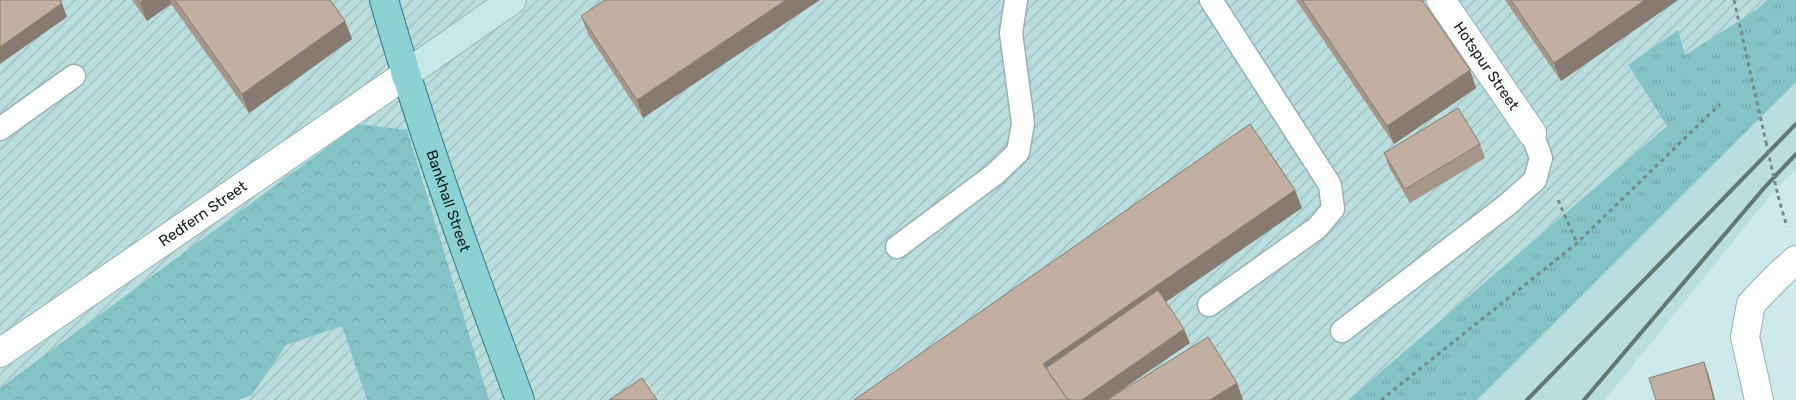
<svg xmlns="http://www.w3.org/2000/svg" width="1796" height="400" font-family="Rubik,sans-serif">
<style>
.built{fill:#baddde}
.industrial{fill:url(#industrial-furrows)}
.grass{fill:url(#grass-tufts)}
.forest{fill:url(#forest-crowns)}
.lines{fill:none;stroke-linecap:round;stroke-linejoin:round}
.lane-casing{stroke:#97b1b1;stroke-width:25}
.street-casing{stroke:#97b1b1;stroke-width:30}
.secondary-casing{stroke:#97b1b1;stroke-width:30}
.primary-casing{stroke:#317e81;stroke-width:30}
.path{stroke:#76898a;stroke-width:3;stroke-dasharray:4 4;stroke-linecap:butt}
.lane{stroke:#fff;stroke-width:22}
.street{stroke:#fff;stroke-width:28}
.secondary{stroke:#c6e8e9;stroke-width:28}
.primary{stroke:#8cd1d3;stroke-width:28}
.rail{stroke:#647576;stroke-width:4}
.path-bridge{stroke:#76898a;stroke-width:3;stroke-dasharray:4 4;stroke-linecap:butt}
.wall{fill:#a6978a}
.shaded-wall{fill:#877b71}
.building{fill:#c1b0a1;stroke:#877b71}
.labels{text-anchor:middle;stroke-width:4.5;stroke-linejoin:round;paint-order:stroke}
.street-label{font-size:15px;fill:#141e1f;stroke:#dbf6f7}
</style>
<defs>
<pattern id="industrial-furrows" width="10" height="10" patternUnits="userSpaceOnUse" patternTransform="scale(1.25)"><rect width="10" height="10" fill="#baddde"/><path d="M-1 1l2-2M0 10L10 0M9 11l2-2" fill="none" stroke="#9fbdbe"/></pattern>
<pattern id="grass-tufts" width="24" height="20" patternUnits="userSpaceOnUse" patternTransform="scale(1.25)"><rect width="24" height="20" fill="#84c4c6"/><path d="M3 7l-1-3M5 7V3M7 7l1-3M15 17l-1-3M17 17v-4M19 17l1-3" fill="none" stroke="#71a8aa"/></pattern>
<pattern id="forest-crowns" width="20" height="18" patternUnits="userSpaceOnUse" patternTransform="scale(1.25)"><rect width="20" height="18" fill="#84c4c6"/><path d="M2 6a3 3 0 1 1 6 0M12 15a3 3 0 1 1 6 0" fill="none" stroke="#71a8aa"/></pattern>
</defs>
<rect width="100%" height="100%" fill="#cee9ea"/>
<path class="built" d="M1796,82v88l-19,17 -172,213h-128z"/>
<path class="industrial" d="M0,0h1767l-11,10 -72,45 -6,-25 -50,36 39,60 -319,274h-1348z"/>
<path class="grass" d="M1767,0h29v82l-313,312 -6,6h-129l319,-274 -39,-61 50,-35 7,25 71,-45z"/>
<path class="forest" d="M359,124l48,6 82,270h-122l-25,-74 -56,19 -34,50 -15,5h-237v-12z"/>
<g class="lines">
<g class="lane-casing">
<g id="lane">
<path d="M0,129l74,-53"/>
<path d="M897,247l98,-73 23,-22 5,-29 -12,-90 5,-33"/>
<path d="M1209,305l108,-77 16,-19 -3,-24 -119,-185"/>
<path d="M1342,331l165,-126 28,-25 6,-22 -9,-25"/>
</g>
</g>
<g class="street-casing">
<g id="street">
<path id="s1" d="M1441,0l91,133"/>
<path id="s2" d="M0,353l405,-278"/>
<path d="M1759,400l-14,-63 6,-33 28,-29 17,-15"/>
</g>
</g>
<g class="secondary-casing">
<path id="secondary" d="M405,75l107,-75"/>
</g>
<g class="primary-casing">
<g id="primary">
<path id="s3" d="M384,0c39,136 87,268 136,400"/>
</g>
</g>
<g class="path">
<path d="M1734,0l32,142"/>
<path d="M1778,196l9,31"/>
<path d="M1558,200l19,43"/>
<path d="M1381,400l196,-157 143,-139"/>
</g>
<use href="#lane" class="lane"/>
<use href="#street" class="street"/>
<use href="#secondary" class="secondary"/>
<use href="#primary" class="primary"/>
<g class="rail">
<path d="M1527,400l269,-276"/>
<path d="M1584,400l180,-212 32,-34"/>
</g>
<path class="path-bridge" d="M1766,142l12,54"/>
</g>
<g class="wall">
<path d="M132,0h198l15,21 7,18 -103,74 -78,-109 -24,17z"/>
<path d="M605,0l38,118 -55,-84 -7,-18z"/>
<path d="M1296,0h126l48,70 6,18 -82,56z"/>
<path d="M1505,0h173l-117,81z"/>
<path d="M1480,144l5,14 -75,45 -21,-36 -5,-14z"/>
</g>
<g class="shaded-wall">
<path d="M144,0h26l1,4 -24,17 -7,-18z"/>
<path d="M786,0h34l-177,118 -6,-18z"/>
<path d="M1645,0h33l-117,81 -7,-18z"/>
<path d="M62,3l5,14 -67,47v-17z"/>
<path d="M345,21l7,18 -103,74 -7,-19z"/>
<path d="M1470,70l6,18 -82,56 -7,-18z"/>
<path d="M1295,190l7,18 -249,172 -10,-16z"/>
<path d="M1184,329l6,14 -83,57h-25z"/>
<path d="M1704,362l5,14 6,24h-1z"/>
<path d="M1237,383l6,17h-33z"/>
</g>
<g class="building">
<path d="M0,0h60l2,3 -62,44z"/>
<path d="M138,0h6l-4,3z"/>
<path d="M175,0h155l15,21 -103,73z"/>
<path d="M605,0h181l-149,100 -56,-84z"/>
<path d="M1302,0h120l48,70 -83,56z"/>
<path d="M1511,0h134l-91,63z"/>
<path d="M1458,108l22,36 -75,45 -21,-36z"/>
<path d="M1250,124l45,66 -252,174 25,36h-214z"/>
<path d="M1158,290l26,39 -102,71h-14l-22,-32z"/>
<path d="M1208,337l29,46 -27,17h-103z"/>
<path d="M1704,362l10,38h-58l-7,-22z"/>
<path d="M642,378l15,22h-48z"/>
</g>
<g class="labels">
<g class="street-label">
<text dy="5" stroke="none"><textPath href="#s1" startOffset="80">Hotspur Street</textPath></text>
<text dy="5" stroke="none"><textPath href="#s3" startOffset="211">Bankhall Street</textPath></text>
<text dy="5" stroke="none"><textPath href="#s2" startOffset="246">Redfern Street</textPath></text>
</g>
</g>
</svg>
